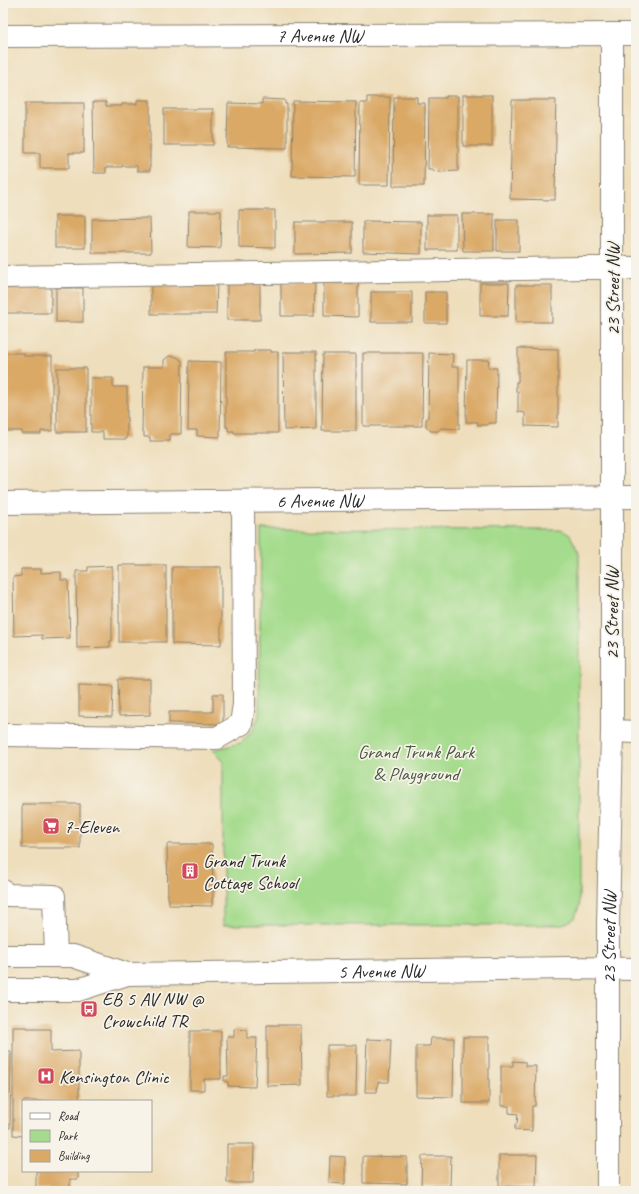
<svg xmlns="http://www.w3.org/2000/svg" width="639" height="1194" font-family="Caveat,sans-serif">
<style>
.green{fill:#a4db8c;stroke:#68835c}
.building{fill:#daa966}
.lines{fill:none;stroke-linecap:round;stroke-linejoin:round}
.minor-casing{stroke:#8c8474;stroke-width:24}
.minor{stroke:#fff;stroke-width:22}
.labels{text-anchor:middle;stroke-width:3.5;stroke-linejoin:round;paint-order:stroke}
.street-label{font-size:19px;fill:#2b2b2b;stroke:#f7f3e8}
.park-label{font-size:19px;fill:#495743;stroke:#f7f3e8}
.poi-label{font-size:19px;fill:#2b2b2b;stroke:#f7f3e8;text-anchor:start}
</style>
<rect width="100%" height="100%" fill="#f7f3e8"/>
<filter id="ink" filterUnits="userSpaceOnUse"><feTurbulence type="fractalNoise" baseFrequency=".025" numOctaves="2"/><feDisplacementMap in="SourceGraphic" scale="8" xChannelSelector="R" yChannelSelector="G"/><feConvolveMatrix kernelMatrix="1 2 1 2 8 2 1 2 1" color-interpolation-filters="sRGB"/></filter>
<filter id="wash" filterUnits="userSpaceOnUse"><feTurbulence type="fractalNoise" baseFrequency=".012" numOctaves="4" result="noise"/><feDisplacementMap in="SourceGraphic" scale="16" xChannelSelector="R" yChannelSelector="G"/><feGaussianBlur stdDeviation="0.9" result="paint"/><feColorMatrix in="noise" values="0 0 0 0 0 0 0 0 0 0 0 0 0 0 0 0 0 1.4 0 .05"/><feComposite in="paint" operator="in"/></filter>
<g filter="url(#wash)">
<rect width="100%" height="100%" fill="#eedebc"/>
<path class="green" d="M261,529l300,1 9,5 9,18v353l-4,12 -12,7h-340v-164l-10,-11 28,-7 11,-12 7,-15z"/>
<g id="blocks">
<g class="building">
<rect x="463" y="95" width="29" height="51"/>
<path d="M446,96h12v75l-18,1 -7,-1v-2h-5l1,-71h17z"/>
<path d="M367,97h23l-1,88h-30l1,-82h7z"/>
<path d="M394,97h23v6h8l-1,83h-31z"/>
<path d="M262,99l23,1v4h2v44l-60,-1 1,-44 34,1z"/>
<path d="M137,100h13v71h-13v-5h-15v1h-16v6h-12l-1,-71h13v4h16v-2h15z"/>
<path d="M512,100h44l-1,34h1l-1,66 -45,-1z"/>
<path d="M293,101l63,1 -1,75 -63,-1z"/>
<path d="M25,103h59v50h-15v15h-29v-15h-15z"/>
<rect x="164" y="109" width="49" height="36"/>
<path d="M239,210h36v38l-36,-1z"/>
<path d="M189,211h32l-1,37 -32,-1z"/>
<path d="M462,214h32v37h-31z"/>
<rect x="427" y="215" width="30" height="35"/>
<rect x="55" y="216" width="30" height="32"/>
<path d="M150,218l1,35h-59v-34z"/>
<rect x="497" y="220" width="22" height="31"/>
<path d="M363,221l58,1v32l-58,-2z"/>
<path d="M295,222h57v31l-57,1z"/>
<rect x="3" y="282" width="48" height="31"/>
<path d="M151,282h66l-1,32h-65z"/>
<rect x="227" y="283" width="33" height="37"/>
<path d="M281,283h34l-1,33h-33z"/>
<path d="M324,283h34v34l-34,-1z"/>
<path d="M480,283h29l-1,33h-28z"/>
<rect x="516" y="285" width="36" height="37"/>
<rect x="56" y="288" width="27" height="34"/>
<rect x="371" y="292" width="41" height="30"/>
<rect x="425" y="292" width="21" height="31"/>
<path d="M518,348l40,1v78l-33,-1v-13l-7,-1v-20h-2v-10h2z"/>
<path d="M254,350h17v2h7v81h-44v-2h-6v-4h-2v-75h28z"/>
<path d="M283,352h33v77l-32,1z"/>
<path d="M3,353h21v3h28v75h-11v3h-19v-3h-19z"/>
<path d="M363,353h60l-1,73h-59z"/>
<path d="M429,353l24,1 -1,13h7v62l-18,-1 -3,3h-7l-5,-5v-7l2,-1z"/>
<path d="M323,354h33v77h-34z"/>
<path d="M169,356l8,1 5,4 -1,73h-11v7h-20v-4h-6v-5h-2l1,-65h21v-7z"/>
<path d="M467,360h22l-1,8h9l-1,55h-8v2h-10v-3h-12z"/>
<path d="M189,361l32,1 -1,75 -23,-1v-6h-9z"/>
<rect x="57" y="368" width="29" height="64"/>
<path d="M91,378h22v9h14v52h-24v-7h-12z"/>
<rect x="119" y="565" width="47" height="77"/>
<path d="M112,566v75h-2v6l-33,1 -1,-77h12v-4z"/>
<path d="M172,567h49v78l-49,-1z"/>
<path d="M21,569h20v4l20,-1v8h7l2,58 -28,1v-4l-28,1 -1,-59 8,-1z"/>
<path d="M118,679h32v36l-31,1z"/>
<path d="M79,685l34,1 -1,31 -33,-1z"/>
<path d="M213,694h10v30l-54,-1v-11h44z"/>
<rect x="22" y="804" width="58" height="44"/>
<path d="M167,844h45l1,54h-1v8l-43,-1v-6h-1z"/>
<path d="M267,1025h34l1,60 -35,1z"/>
<path d="M13,1027h14v2h24v23l28,-1v50h-56v35l-10,-1z"/>
<path d="M234,1029l13,1v8h10l-2,49 -27,-1v-4l-4,-1v-5h4l-1,-39h7z"/>
<path d="M190,1031h31v48h-17v11h-14z"/>
<rect x="463" y="1037" width="26" height="66"/>
<path d="M431,1038h23l-1,59 -37,-1v-50h14z"/>
<path d="M367,1039l24,1 -2,42h-11l-1,10h-12z"/>
<path d="M327,1045h30l-1,51h-29z"/>
<path d="M3,1051h8l-1,77h-7z"/>
<path d="M513,1061l12,1v4h11l-1,40h-3v25l-17,-1v-6h2l1,-10 -9,-1v-7h-8v-40h12z"/>
<path d="M227,1144h27l-1,39h-26z"/>
<path d="M499,1155h38l-1,32 -37,-1z"/>
<path d="M330,1156l15,1v27l-16,-1z"/>
<path d="M363,1156l44,1v27l-44,-1z"/>
<path d="M422,1156h29l-1,30h-29z"/>
<path d="M36,1171h42v8h-8v10h-34z"/>
</g>
</g>
</g>
<g filter="url(#ink)">
<use href="#blocks" fill-opacity="0" stroke="#8c8474" stroke-width="1"/>
<g class="lines">
<g class="minor-casing">
<g id="minor">
<path id="s1" d="M3,36l633,-2"/>
<path d="M3,277l580,-9h53"/>
<path id="s2" d="M3,503l633,-6"/>
<path d="M612,731l24,1"/>
<path d="M3,735l214,3 24,-14 3,-20 -1,-203"/>
<path d="M3,891l4,4 47,1 2,60"/>
<path d="M3,956h70l54,18"/>
<path id="s3" d="M3,990h75l49,-16 441,-6 68,1"/>
<path id="s4" d="M608,1191v-265l4,-195v-697"/>
</g>
</g>
<use href="#minor" class="minor"/>
</g>
</g>
<defs>
<g id="supermarket-square" transform="scale(0.9)"><rect x="-9" y="-9" width="18" height="18" rx="4" fill="#d1495b" stroke="#f7f3e8"/><path d="M-6-5.5h2.5l.6 2H6L4.5 2H-2.5L-4.4-4H-6ZM-1.5 3.2a1.3 1.3 0 1 0 .1 0ZM3 3.2a1.3 1.3 0 1 0 .1 0Z" fill="#fff"/></g>
<g id="building-square" transform="scale(0.9)"><rect x="-9" y="-9" width="18" height="18" rx="4" fill="#d1495b" stroke="#f7f3e8"/><path d="M-4-6H4V6H1V3H-1V6H-4ZM-2.5-4.3h1.7v1.8h-1.7ZM.8-4.3h1.7v1.8H.8ZM-2.5-1h1.7V.8h-1.7ZM.8-1h1.7V.8H.8Z" fill="#fff"/></g>
<g id="bus-square" transform="scale(0.9)"><rect x="-9" y="-9" width="18" height="18" rx="4" fill="#d1495b" stroke="#f7f3e8"/><path d="M-5-6H5V4H4V6H2V4H-2V6H-4V4H-5ZM-3.5-4V0h7V-4ZM-3.5 1.2v1.5H-2V1.2ZM2 1.2v1.5H3.5V1.2Z" fill="#fff"/></g>
<g id="hospital-square" transform="scale(0.9)"><rect x="-9" y="-9" width="18" height="18" rx="4" fill="#d1495b" stroke="#f7f3e8"/><path d="M-5-5h3v3.5h4V-5h3V5h-3V1.5h-4V5h-3Z" fill="#fff"/></g>
</defs>
<g fill-rule="evenodd">
<use href="#supermarket-square" x="51" y="826"/>
<use href="#building-square" x="190" y="871"/>
<use href="#bus-square" x="89" y="1009"/>
<use href="#hospital-square" x="46" y="1076"/>
</g>
<g class="labels">
<g class="street-label">
<text dy="7" stroke="none"><textPath href="#s1" startOffset="317">7 Avenue NW</textPath></text>
<text transform="translate(612 289) rotate(-90)" y="7">23 Street NW</text>
<text dy="7" stroke="none"><textPath href="#s2" startOffset="317">6 Avenue NW</textPath></text>
<text transform="translate(611 613) rotate(-90)" y="7">23 Street NW</text>
<text dy="7" stroke="none"><textPath href="#s4" startOffset="254">23 Street NW</textPath></text>
<text dy="7" stroke="none"><textPath href="#s3" startOffset="381">5 Avenue NW</textPath></text>
</g>
<g class="park-label">
<text x="416" y="758">Grand Trunk Park<tspan x="416" dy="22">&amp; Playground</tspan></text>
</g>
<g class="poi-label">
<text x="64" y="833">7-Eleven</text>
<text x="203" y="867">Grand Trunk<tspan x="203" dy="22">Cottage School</tspan></text>
<text x="102" y="1005">EB 5 AV NW @<tspan x="102" dy="22">Crowchild TR</tspan></text>
<text x="59" y="1083">Kensington Clinic</text>
</g>
</g>
<rect width="639" height="1194" fill="none" stroke="#f7f3e8" stroke-width="16"/>
<rect x="22" y="1100" width="130" height="72" fill="#f7f3e8" stroke="#a5a39c"/>
<rect x="30" y="1113" width="20" height="6" fill="#ffffff" stroke="#a5a39c"/>
<text x="58" y="1120" font-size="12" fill="#2b2b2b">Road</text>
<rect x="30" y="1130" width="20" height="12" fill="#a4db8c" stroke="#a5a39c"/>
<text x="58" y="1140" font-size="12" fill="#2b2b2b">Park</text>
<rect x="30" y="1150" width="20" height="12" fill="#daa966" stroke="#a5a39c"/>
<text x="58" y="1160" font-size="12" fill="#2b2b2b">Building</text>
</svg>
